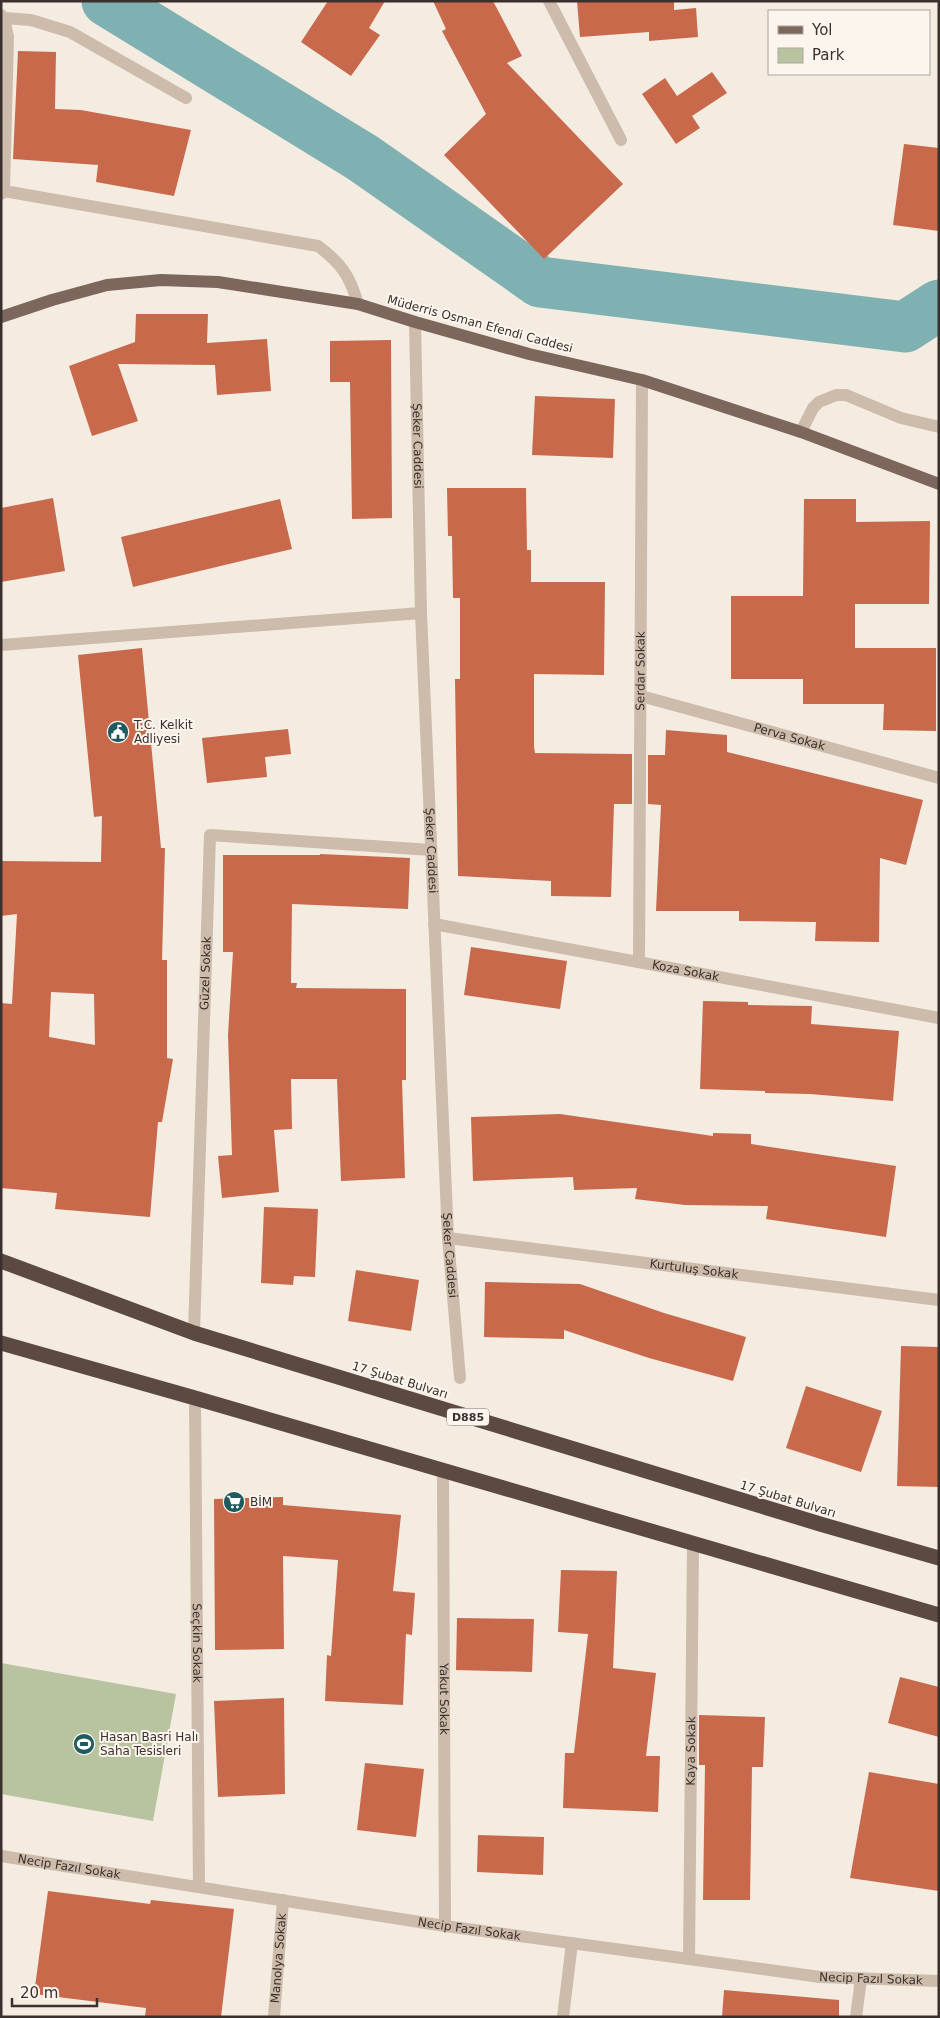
<svg xmlns="http://www.w3.org/2000/svg" width="940" height="2018" font-family="'DejaVu Sans',sans-serif">
<style>
.green{fill:#b8c4a0}
.lines{fill:none;stroke-linecap:round;stroke-linejoin:round}
.river{stroke:#7fb0b2;stroke-width:51}
.building{fill:#c8694b;fill-rule:evenodd}
.minor{stroke:#cdbbac;stroke-width:12}
.major{stroke:#7d675c;stroke-width:12}
.highway{stroke:#5c4a42;stroke-width:15}
.labels{text-anchor:middle;stroke-width:4;stroke-linejoin:round;paint-order:stroke}
.shield{fill:#fbf5ee;stroke:#756b66;stroke-width:1}
.shield-label{font-size:11px;font-weight:bold;fill:#3b302b}
.street-label{font-size:12px;fill:#3b302b;stroke:#fbf5ee}
.poi-label{font-size:12px;fill:#3b302b;stroke:#fbf5ee;text-anchor:start}
</style>
<rect width="100%" height="100%" fill="#f4ebe1"/>
<path class="green" d="M1,1663l175,31 -23,127 -152,-27z"/>
<g class="lines">
<path class="river" d="M107,1l256,157 177,124 365,45 34,-22"/>
</g>
<g class="building">
<path d="M328,1h57l-16,27 11,7 -29,41 -50,-34z"/>
<path d="M433,1h60l29,55 -15,7 116,121 -79,75 -100,-104 42,-41 -44,-83 4,-2z"/>
<path d="M577,1h97v9l22,-2 2,29 -49,4v-9l-69,5z"/>
<path d="M18,51l38,1 -1,57 26,1 110,20 -17,66 -78,-14 2,-17 -85,-6z"/>
<path d="M712,72l15,21 -35,23 8,12 -24,16 -34,-50 23,-16 12,18z"/>
<path d="M904,144l35,4v83l-46,-6z"/>
<path d="M136,314h72l-1,29 60,-4 4,52 -54,4 -2,-30 -97,-1 20,57 -46,15 -23,-70 66,-24z"/>
<path d="M391,340l1,178 -40,1 -2,-137h-20v-41z"/>
<path d="M535,396l80,3 -2,59 -81,-3z"/>
<path d="M447,488h79l1,62h4v32h74l-1,93 -70,-1v73l1,6 97,1v50h-18l-3,93 -60,-1v-15l-93,-5 -3,-197h5v-81h-7l-1,-62h-4z"/>
<path d="M53,498l12,73 -64,11v-74z"/>
<path d="M280,499l12,50 -159,38 -12,-50z"/>
<path d="M804,499h52v23l74,-1 -1,83h-74v44h81v83l-53,-1 1,-26h-81v-25h-72v-83h72z"/>
<path d="M142,648l19,200h4l-3,112h5v98l6,1 -11,63h-4l-8,95 -95,-8 2,-16 -56,-5v-185l11,1 5,-90 -16,2v-55l100,1 1,-46 -8,1 -16,-162zM51,992l43,2 1,51 -46,-8z"/>
<path d="M288,729l3,25 -26,3 2,20 -60,6 -5,-45z"/>
<path d="M666,730l61,5v17l196,48 -17,65 -26,-7 -1,84 -64,-1 1,-19 -77,-1v-10h-83l5,-106 -13,-1v-49h17z"/>
<path d="M320,854l90,4 -2,51 -116,-5 -1,79h6l-1,5 110,1v91h-4l3,98 -64,3 -4,-102h-46l1,50 -18,1 5,62 -57,6 -4,-42 14,-1 -4,-120 5,-83h-10v-97h97z"/>
<path d="M471,947l96,14 -7,48 -96,-14z"/>
<path d="M703,1001l45,1v3l64,1 -1,18 88,7 -6,70 -83,-7 -45,-1v-2l-65,-2z"/>
<path d="M560,1114l153,22v-3l38,1v10l145,22 -10,71 -120,-18 2,-13 -83,-1 -50,-6 2,-11 -63,2 -1,-13 -100,4 -2,-64z"/>
<path d="M264,1207l54,2 -3,68 -21,-1 -1,9 -32,-2z"/>
<path d="M356,1270l63,10 -8,51 -63,-10z"/>
<path d="M485,1282l95,2 84,29 82,24 -13,44 -84,-23 -85,-28v9l-80,-2z"/>
<path d="M901,1346l38,1v140l-42,-1z"/>
<path d="M806,1386l76,25 -21,61 -75,-24z"/>
<path d="M283,1497v8l118,10 -8,76 22,2 -3,42 -6,-1 -3,71 -78,-4 2,-46 4,1 7,-96 -55,-4 1,93 -69,1 -1,-151z"/>
<path d="M561,1570l56,1 -4,97 43,5 -10,83h14l-2,56 -95,-4 2,-55h9l14,-119 -30,-2z"/>
<path d="M457,1618l77,1 -2,53 -76,-2z"/>
<path d="M900,1677l39,10v50l-51,-14z"/>
<path d="M284,1698l1,96 -67,3 -4,-96z"/>
<path d="M699,1715l66,2 -2,50h-11l-2,133h-47l2,-135h-6z"/>
<path d="M365,1763l59,6 -8,68 -59,-7z"/>
<path d="M869,1772l70,12v107l-89,-13z"/>
<path d="M478,1835l66,2 -1,38 -66,-3z"/>
<path d="M48,1891l102,13 1,-4 83,9 -13,108h-76l1,-9 -112,-14z"/>
<path d="M724,1990l115,10v17h-117z"/>
</g>
<g class="lines">
<g class="minor">
<path d="M549,1l72,139"/>
<path d="M1,15l3,3 4,19 -4,154"/>
<path d="M4,18l27,2 39,12 116,66"/>
<path d="M1,194l3,-3 314,55c23,17 32,30 40,58"/>
<path id="s1" d="M415,322l6,291 27,625 12,140"/>
<path d="M801,432l12,-24 6,-6 17,-7h10l55,23 38,9"/>
<path d="M1,645l420,-32"/>
<path id="s2" d="M641,696l298,82"/>
<path id="s3" d="M434,924l505,94"/>
<path id="s4" d="M639,962l3,-582"/>
<path id="s5" d="M448,1238l491,62"/>
<path id="s6" d="M194,1333l16,-498 221,15"/>
<path id="s7" d="M195,1398l4,489"/>
<path id="s8" d="M443,1471l2,455"/>
<path id="s9" d="M1,1856l444,70 244,33 131,18 119,4"/>
<path id="s10" d="M689,1959l4,-415"/>
<path id="s11" d="M274,2017l9,-117"/>
<path d="M563,2017l9,-74"/>
<path d="M856,2017l5,-38"/>
</g>
<path class="major" d="M1,317l51,-17 55,-15 54,-5 57,2 140,22 57,18 114,32 113,26 159,52 138,52"/>
<g class="highway">
<path d="M1,1261l193,72 626,191 119,34"/>
<path d="M1,1343l194,55 744,217"/>
</g>
</g>
<defs>
<g id="civic-disc" transform="scale(1.125)"><circle r="9.5" fill="#1f5a5e" stroke="#fbf5ee"/><path d="M-.6-6.5H3V-4.5H.6V-3L4-1V1h2V6H-6V1h2V-1L-.6-3ZM-1.2 2.5V6h2.4V2.5Z" fill="#fff"/></g>
<g id="supermarket-disc" transform="scale(1.125)"><circle r="9.5" fill="#1f5a5e" stroke="#fbf5ee"/><path d="M-6-5.5h2.5l.6 2H6L4.5 2H-2.5L-4.4-4H-6ZM-1.5 3.2a1.3 1.3 0 1 0 .1 0ZM3 3.2a1.3 1.3 0 1 0 .1 0Z" fill="#fff"/></g>
<g id="stadium-disc" transform="scale(1.125)"><circle r="9.5" fill="#1f5a5e" stroke="#fbf5ee"/><path d="M0-5a6.5 5 0 1 0 0 10a6.5 5 0 1 0 0-10ZM-3.5-1.8h7v3.6h-7Z" fill="#fff"/></g>
</defs>
<g fill-rule="evenodd">
<use href="#civic-disc" x="118" y="732"/>
<use href="#supermarket-disc" x="234" y="1502"/>
<use href="#stadium-disc" x="84" y="1744"/>
</g>
<g class="labels">
<rect class="shield" x="447" y="1408.5" width="42" height="17" rx="4"/>
<g class="shield-label">
<text x="468" y="1421">D885</text>
</g>
<g class="street-label">
<text transform="translate(480 324) rotate(15)" y="4">Müderris Osman Efendi Caddesi</text>
<text dy="4" stroke="none"><textPath href="#s1" startOffset="124">Şeker Caddesi</textPath></text>
<text dy="4" stroke="none"><textPath href="#s4" startOffset="291">Serdar Sokak</textPath></text>
<text dy="4" stroke="none"><textPath href="#s2" startOffset="154">Perva Sokak</textPath></text>
<text dy="4" stroke="none"><textPath href="#s1" startOffset="529">Şeker Caddesi</textPath></text>
<text dy="4" stroke="none"><textPath href="#s3" startOffset="256">Koza Sokak</textPath></text>
<text dy="4" stroke="none"><textPath href="#s6" startOffset="360">Güzel Sokak</textPath></text>
<text dy="4" stroke="none"><textPath href="#s1" startOffset="934">Şeker Caddesi</textPath></text>
<text dy="4" stroke="none"><textPath href="#s5" startOffset="248">Kurtuluş Sokak</textPath></text>
<text transform="translate(400 1380) rotate(17)" y="4">17 Şubat Bulvarı</text>
<text transform="translate(788 1499) rotate(17)" y="4">17 Şubat Bulvarı</text>
<text dy="4" stroke="none"><textPath href="#s7" startOffset="245">Seçkin Sokak</textPath></text>
<text dy="4" stroke="none"><textPath href="#s8" startOffset="228">Yakut Sokak</textPath></text>
<text dy="4" stroke="none"><textPath href="#s10" startOffset="208">Kaya Sokak</textPath></text>
<text dy="4" stroke="none"><textPath href="#s9" startOffset="69">Necip Fazıl Sokak</textPath></text>
<text dy="4" stroke="none"><textPath href="#s9" startOffset="474">Necip Fazıl Sokak</textPath></text>
<text dy="4" stroke="none"><textPath href="#s11" startOffset="59">Manolya Sokak</textPath></text>
<text dy="4" stroke="none"><textPath href="#s9" startOffset="879">Necip Fazıl Sokak</textPath></text>
</g>
<g class="poi-label">
<text x="134" y="729">T.C. Kelkit<tspan x="134" dy="14">Adliyesi</tspan></text>
<text x="250" y="1506">BİM</text>
<text x="100" y="1741">Hasan Basri Halı<tspan x="100" dy="14">Saha Tesisleri</tspan></text>
</g>
</g>
<rect width="940" height="2018" fill="none" stroke="#3b302b" stroke-width="5"/>
<rect x="768" y="10" width="162" height="65" fill="#fbf5ee" stroke="#aea6a0"/>
<rect x="778" y="26" width="25" height="8" fill="#7d675c" stroke="#aea6a0"/>
<text x="812" y="35" font-size="15" fill="#3b302b">Yol</text>
<rect x="778" y="48" width="25" height="15" fill="#b8c4a0" stroke="#aea6a0"/>
<text x="812" y="60" font-size="15" fill="#3b302b">Park</text>
<path d="M12 1998v8h85v-8" fill="none" stroke="#3b302b" stroke-width="2.5"/>
<text x="20" y="1998" font-size="15" fill="#3b302b" stroke="#fbf5ee" stroke-width="4" paint-order="stroke">20 m</text>
</svg>
